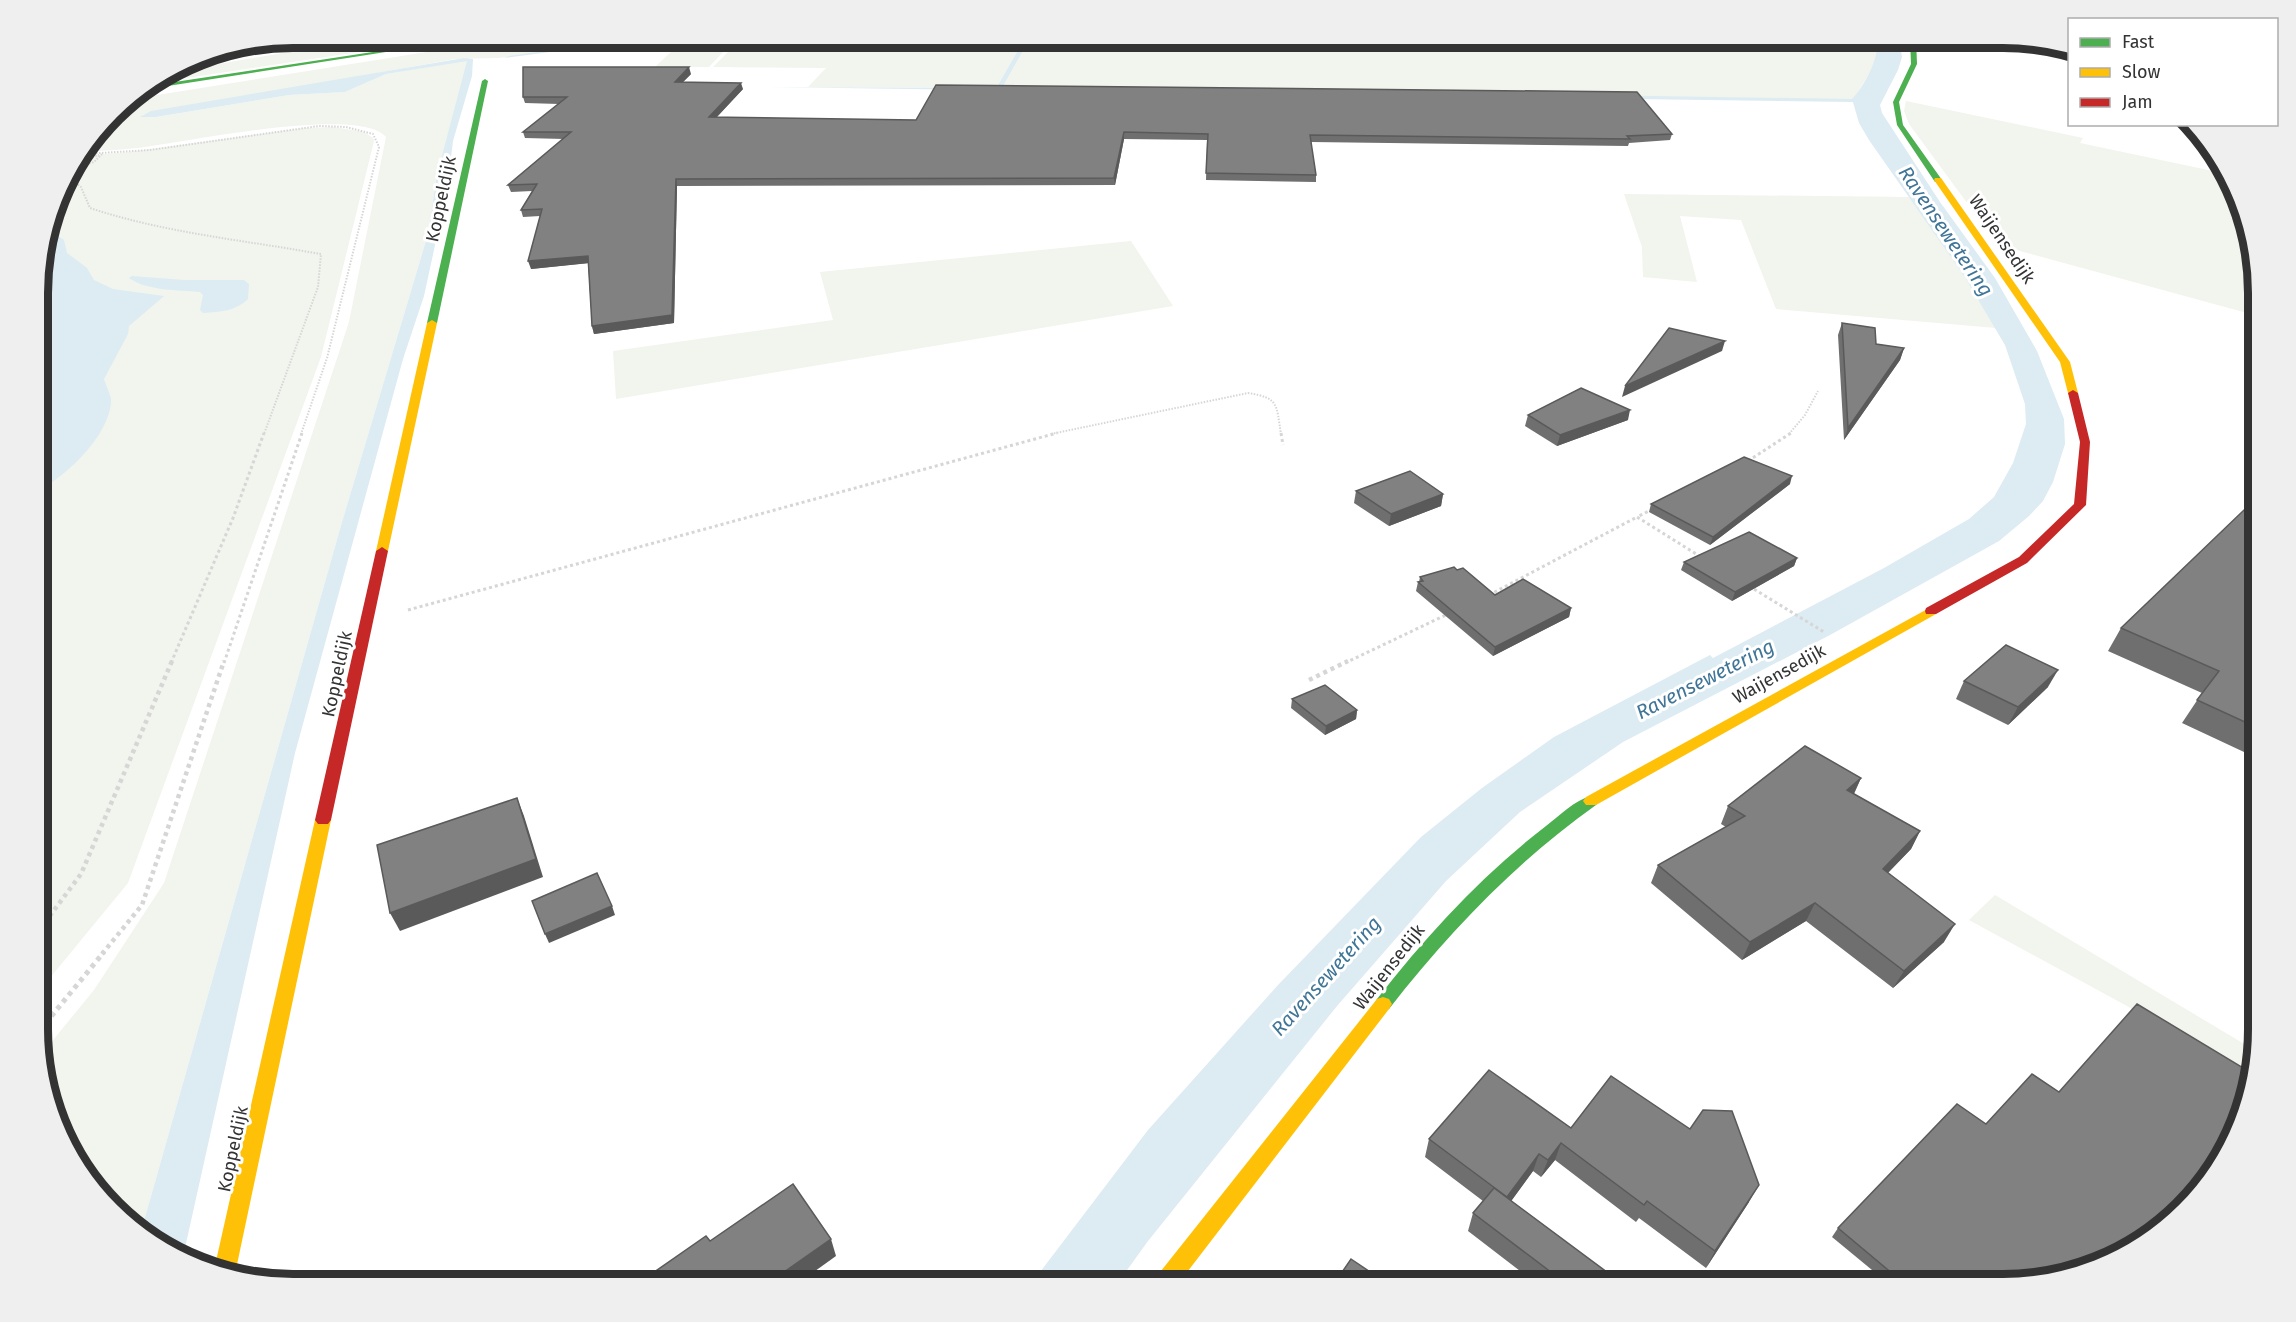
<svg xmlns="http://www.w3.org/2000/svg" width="2296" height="1322" font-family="'Fira Sans',sans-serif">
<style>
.green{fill:#f1f5ed}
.water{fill:#ddebf3}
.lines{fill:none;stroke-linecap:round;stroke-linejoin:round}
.path-far4{stroke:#d6d6d6;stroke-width:1.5;stroke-dasharray:1.5 1.5;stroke-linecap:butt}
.path-far3{stroke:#d6d6d6;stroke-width:2;stroke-dasharray:1.5 1.5;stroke-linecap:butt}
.path-far2{stroke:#d6d6d6;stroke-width:3;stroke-dasharray:3 3;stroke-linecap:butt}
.path-far1{stroke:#d6d6d6;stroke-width:4.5;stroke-dasharray:4 4;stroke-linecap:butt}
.path{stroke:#d6d6d6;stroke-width:5;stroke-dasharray:4.5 4.5;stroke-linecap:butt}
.fast{fill:#4caf50;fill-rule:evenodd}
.slow{fill:#ffc107;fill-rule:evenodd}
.jam{fill:#c62828;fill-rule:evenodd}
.wall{fill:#6f6f6f}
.shaded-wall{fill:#5a5a5a}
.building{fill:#818181;stroke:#5a5a5a;stroke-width:1.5}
.labels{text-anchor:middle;stroke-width:6;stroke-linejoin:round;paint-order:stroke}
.street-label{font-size:18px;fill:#333;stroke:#fff}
.water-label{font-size:20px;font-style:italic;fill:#3f7597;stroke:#fff}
.rim{fill:none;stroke:#333;stroke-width:8}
</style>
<rect width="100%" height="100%" fill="#fff"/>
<g class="green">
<path d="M370,38h82l-299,45 19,-11z"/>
<path d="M515,38h122l-138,20 -44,1 -313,56 14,2 133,-22 56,-3 41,-18 82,-14 -31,114 -9,60 -86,288 -200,706 -62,-57 -40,-115 54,-66 70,-107 185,-561 37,-185c-28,-32 -204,6 -249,11 -17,2 -34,3 -51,3l40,-51z"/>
<path d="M686,38h50l-27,29h-54z"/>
<path d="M742,38h283l-27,47 -9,3 -181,-1 18,-19 -113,-1z"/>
<path d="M1030,38h847c6,22 -14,42 -23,62l-857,-11z"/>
<path d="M1906,101l177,37 -3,5 147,31 31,102v40l-260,-71 -89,-121 -5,-13z"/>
<path d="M334,127l30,5 9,6 1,3 -53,216 -193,526 -88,107v-730l24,-80 18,-24 47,-4 175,-24z"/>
<path d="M1624,194l286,3 54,79 32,52 -220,-19 -35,-89 -61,-4 17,66 -54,-5 -1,-30z"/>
<path d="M1131,241l42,65 -557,93 -3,-48 220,-31 -13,-48z"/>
<path d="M1995,895l261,156 -9,30 -120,-75 -158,-86z"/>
</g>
<g class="water">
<path d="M637,38h20l-153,20 5,-2z"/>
<path d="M1025,38h5l-27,48 849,13c12,-12 29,-44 25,-61h22l3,19 -4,13 -18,35 2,8 58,89 55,76 42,73 27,68 1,25 -12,38 -10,19 -14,15 -30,25 -169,94 -207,107 -103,70 -74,69 -109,125 -189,235 -31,43h-86l117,-154 130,-145 143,-148 61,-49 72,-51 156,-82 3,3 171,-90 85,-49 25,-22 19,-34 13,-39 -1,-20 -20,-59 -41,-69 -95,-136 -10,-17 -6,-21 -1086,-15 222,1 9,-3z"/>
<path d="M464,58l9,1 -1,17 -19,65 -6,49 -23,106 -21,63 -108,394 -112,504 -18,-7 -23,-22 200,-706 86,-288 9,-60 30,-113 -81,13 -41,18 -56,3 -133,22h-16l11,-6z"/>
<path d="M49,230l15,10 3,13 20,15 7,12 19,9 51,7 -35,30 -1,8 -24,45c2,7 7,16 7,22 -1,33 -44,75 -71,88v-229z"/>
<path d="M132,276l52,4h60l5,4 -1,15c-12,12 -28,13 -45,14l-3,-3 3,-15 -3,-3c-21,-2 -53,-1 -71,-14z"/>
</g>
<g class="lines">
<g class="path-far4">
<path d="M1958,38l112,19"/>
<path d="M496,49l106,-11"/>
</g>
<g class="path-far3">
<path d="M84,154l66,-4 169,-24 27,1 27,7 6,13 -52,211 -26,76"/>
<path d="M78,161l21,-6"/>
<path d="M72,169l22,-7 8,-8"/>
<path d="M69,173l4,8 8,6 9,21c75,25 153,32 231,46l-3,33 -54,147"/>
<path d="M63,182l10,-1"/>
<path d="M1051,434l197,-41c32,5 28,12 33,41"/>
<path d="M1789,434l16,-19 13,-24"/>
</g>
<g class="path-far2">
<path d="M1281,433l2,12"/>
<path d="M1748,461l43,-28"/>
<path d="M1653,509l-16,8 64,40"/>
<path d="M1749,586l75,46"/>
<path d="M1489,595l148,-78"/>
<path d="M408,610l649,-177"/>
<path d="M171,663l62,-145 31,-85"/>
<path d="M224,663l78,-230"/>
<path d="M1345,663l105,-50"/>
</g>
<g class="path-far1">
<path d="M1309,680l39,-19"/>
<path d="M40,929l41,-55 91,-213"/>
<path d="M102,954l40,-49 82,-244"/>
</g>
<path class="path" d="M40,1030l64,-78"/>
<g class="fast">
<path d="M465,38h11l-334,52 6,-4z"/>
<path d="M1910,38h6l1,26 -18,38 4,23 39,55 -4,2h-3l-38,-57 -4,-23 18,-38z"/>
<path d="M485,79l3,2 -51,242 -5,3 -5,-3 55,-242z"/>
<path d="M1591,796l5,1 3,4 -3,4c-80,57 -146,126 -207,204l-6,2 -6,-2 -3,-5 3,-5c50,-64 104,-123 169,-173 13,-10 29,-26 45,-30z"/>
</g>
<g class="slow">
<path d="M1935,178h6l129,184 8,31 -1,2h-8l-1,-2 -8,-31 -126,-182z"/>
<path d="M432,320l5,3 -49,228 -6,4 -6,-4 51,-228z"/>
<path d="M1931,607l5,1 1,3 -1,3 -340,191h-10l-3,-4 3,-4z"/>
<path d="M323,814l5,2 3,4 -96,454 -1,3 -20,-7 101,-450 3,-4z"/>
<path d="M1383,997l6,2 3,5 -3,5 -211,275h-24l3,-8 220,-277z"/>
</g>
<g class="jam">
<path d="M2073,390l5,3 12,49 -4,63 -59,58 -91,51h-10l-1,-3 1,-3 93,-51 55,-53 6,-62 -12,-49z"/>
<path d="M382,547l6,4 -57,269 -3,4h-10l-3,-4 61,-269z"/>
</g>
</g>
<g class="wall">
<path d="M691,74l-9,9 61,6 -26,28 955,17 -2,6 -41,3 -1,3 -317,-4 5,33v7l-110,-2 1,-40 -83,-1 -9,46 -438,1 -3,137 -80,11 -2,-8 -4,-63 -57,6 9,-53 -17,1 -2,-7 11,-19 -21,1 -3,-7 56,-46 -39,-1 -2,-6 36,-28 -34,-1 -2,-6z"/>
<path d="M1842,323l34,21 28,4 -4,12 -56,80 -6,-105z"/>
<path d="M1528,415l100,5 -71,26 -32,-20z"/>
<path d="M1790,484l-80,61 -61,-33 2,-8z"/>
<path d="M1356,491l87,3 -2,12 -52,20 -35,-23z"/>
<path d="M2258,503v231l-14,18 -62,-29 20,-30 -94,-42 13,-23 129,-116z"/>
<path d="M1797,558l-3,8 -62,35 -51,-31 3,-8z"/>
<path d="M1420,577l75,18 76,13 -2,9 -76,39 -77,-65 2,-9h1z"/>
<path d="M1964,681l84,6 -40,38 -52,-26z"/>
<path d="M1292,699l65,11 -1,9 -31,16 -34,-27z"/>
<path d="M1861,778l-7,16 66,37 -9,18 -23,24 56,69 -51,46 -87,-67 -64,39 -91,-77 7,-18 68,-38 -5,-3 7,-18z"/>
<path d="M2059,1092l-40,192h-130l-57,-47 6,-9 148,-104z"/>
<path d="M1571,1128l178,74 -43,66 -67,-50 -3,4 -81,-62 -14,17 -8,-6 -22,30 112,83h-86l-69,-53 5,-18 10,-12 -58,-44 4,-18z"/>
</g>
<g class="shaded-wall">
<path d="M689,67l2,7 -15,15 -1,-7z"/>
<path d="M741,83l2,6 -32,34 -2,-6z"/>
<path d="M1124,132v7l-9,46 -1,-7z"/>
<path d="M676,179l1,7 -3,137 -80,11 -2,-8z"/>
<path d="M588,256l2,7 -59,6 -3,-8z"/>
<path d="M1725,341l-3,10 -100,46 3,-11z"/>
<path d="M1904,348l-4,12 -56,80 4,-12z"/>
<path d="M1630,410l-2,10 -71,26 3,-11z"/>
<path d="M1792,476l-2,8 -80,61 3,-8z"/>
<path d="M1443,494l-2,12 -52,20 2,-12z"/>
<path d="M1797,558l-3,8 -62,35 3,-9z"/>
<path d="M1571,608l-2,9 -76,39 2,-9z"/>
<path d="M2058,670l-10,17 -40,38 10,-18z"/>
<path d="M1357,710l-1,9 -31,16 1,-9z"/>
<path d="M2258,732v2l-14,18z"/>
<path d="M1861,778l-8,17 -6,-5z"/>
<path d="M517,798l7,18 19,61 -143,54 -10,-18z"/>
<path d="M1920,831l-9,18 -37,38 9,-18z"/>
<path d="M1815,903l-9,18 -64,39 8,-18z"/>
<path d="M612,906l3,9 -66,28 -4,-9z"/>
<path d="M1955,924l-11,18 -51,46 11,-17z"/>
<path d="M1561,1143l-6,17 -14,17 7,-17z"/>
<path d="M1539,1154l-6,17 -32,44 6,-18z"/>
<path d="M1759,1185l-10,17 -43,66 9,-17z"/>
<path d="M831,1239l5,17 -39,28h-30z"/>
</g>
<g class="building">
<path d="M523,67h166l-14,15 66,1 -32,34 207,3 20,-35 701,7 35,42 -45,2 3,3 -320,-4 6,40 -110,-2 2,-39 -84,-2 -10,46 -438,1 -4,136 -80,11 -4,-70 -60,5 14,-52 -21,1 16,-26 -29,1 63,-53h-48l44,-35h-44z"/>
<path d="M1842,323l33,5 1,16 28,4 -56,80z"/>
<path d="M1669,328l56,13 -100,45z"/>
<path d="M1581,388l49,22 -70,25 -32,-20z"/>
<path d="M1744,457l48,19 -79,61 -62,-33z"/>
<path d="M1410,471l33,23 -52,20 -35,-23z"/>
<path d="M2258,503v225l-61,-28 22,-29 -98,-43 123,-118 6,2z"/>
<path d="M1749,532l48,26 -62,34 -51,-30z"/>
<path d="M1454,567l3,3 6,-2 32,27 28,-16 48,29 -76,39 -77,-65 5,-1 -3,-4z"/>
<path d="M2006,645l52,25 -40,37 -54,-26z"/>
<path d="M1325,685l32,25 -31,16 -34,-27z"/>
<path d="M1805,746l56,32 -14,12 73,41 -37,38 72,55 -51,47 -89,-68 -65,39 -92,-77 87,-49 -17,-10z"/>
<path d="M517,798l19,61 -146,54 -13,-68z"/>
<path d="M597,873l15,33 -67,28 -13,-33z"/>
<path d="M2137,1004l113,68 -26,85 -41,53 -52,40 -112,34h-122l3,-4 -62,-52 119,-124 29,20 46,-50 27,18z"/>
<path d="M1489,1070l82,58 40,-52 79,53 13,-19 29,1 27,74 -44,66 -68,-50 -3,4 -83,-62 -13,17 -9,-6 -32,43 -78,-58z"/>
<path d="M793,1184l38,55 -64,45h-130l69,-48 4,5z"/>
<path d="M1494,1188l129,96h-61l2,-2 -91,-69z"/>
<path d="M1351,1259l37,25h-54z"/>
</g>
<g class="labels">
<g class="street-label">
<text transform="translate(441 199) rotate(-78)" y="6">Koppeldijk</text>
<text transform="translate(2002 239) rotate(56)" y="6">Waijensedijk</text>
<text transform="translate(337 674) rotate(-78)" y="6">Koppeldijk</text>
<text transform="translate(1779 674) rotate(-29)" y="6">Waijensedijk</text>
<text transform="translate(1389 967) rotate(-52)" y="6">Waijensedijk</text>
<text transform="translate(233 1149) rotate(-78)" y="6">Koppeldijk</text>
</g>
<g class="water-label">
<text transform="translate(1946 231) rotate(56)" y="7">Ravensewetering</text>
<text transform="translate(1705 679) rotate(-27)" y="7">Ravensewetering</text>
<text transform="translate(1326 976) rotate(-48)" y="7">Ravensewetering</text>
</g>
</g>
<path d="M0 0H2296V1322H0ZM293 48H2003A245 245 0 0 1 2248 293V1029A245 245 0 0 1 2003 1274H293A245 245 0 0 1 48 1029V293A245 245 0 0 1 293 48Z" fill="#efefef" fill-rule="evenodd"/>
<path class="rim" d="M293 48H2003A245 245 0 0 1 2248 293V1029A245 245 0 0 1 2003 1274H293A245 245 0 0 1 48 1029V293A245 245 0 0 1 293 48Z"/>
<rect x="2068" y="18" width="210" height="108" fill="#ffffff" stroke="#adadad" stroke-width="1.5"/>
<rect x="2080" y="38" width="30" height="9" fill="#4caf50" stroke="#adadad" stroke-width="1.5"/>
<text x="2122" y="48" font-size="18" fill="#333333">Fast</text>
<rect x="2080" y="68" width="30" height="9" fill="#ffc107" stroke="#adadad" stroke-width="1.5"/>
<text x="2122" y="78" font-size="18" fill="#333333">Slow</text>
<rect x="2080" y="98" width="30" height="9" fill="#c62828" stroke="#adadad" stroke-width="1.5"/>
<text x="2122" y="108" font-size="18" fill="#333333">Jam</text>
</svg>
